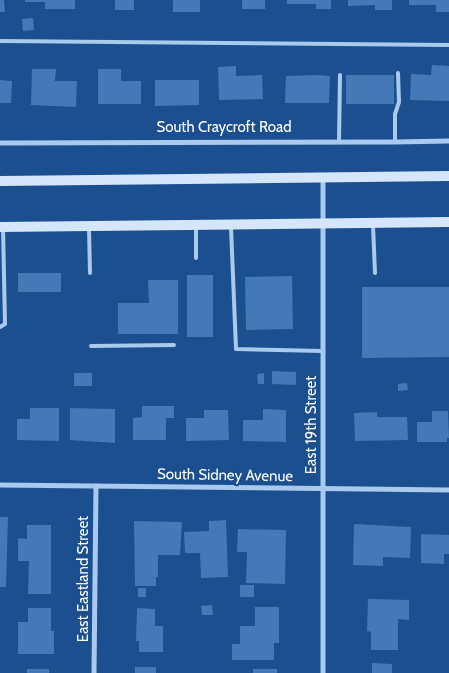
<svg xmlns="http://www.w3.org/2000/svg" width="449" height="673" font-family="Cabin,sans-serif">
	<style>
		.building { fill: #4478b7 }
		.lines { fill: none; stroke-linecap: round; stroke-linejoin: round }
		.lane { stroke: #a9c9ee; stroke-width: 4 }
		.street { stroke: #a9c9ee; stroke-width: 5 }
		.secondary { stroke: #d6e6fa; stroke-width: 10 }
		.labels { text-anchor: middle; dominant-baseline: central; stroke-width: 4.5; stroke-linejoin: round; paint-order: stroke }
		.street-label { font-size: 15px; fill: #fff; stroke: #1b4f8f }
	</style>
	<rect width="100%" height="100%" fill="#1b4f8f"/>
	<!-- building -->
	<g class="building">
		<polygon points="0,0 4,0 5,12 0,12"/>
		<polygon points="25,0 75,0 75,9 45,9 45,2 25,2"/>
		<rect x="115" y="0" width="19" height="10"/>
		<rect x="173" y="0" width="27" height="12"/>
		<rect x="242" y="0" width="23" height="9"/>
		<polygon points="287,0 331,0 331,9 316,9 316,4 287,4"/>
		<polygon points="348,0 392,0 392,10 375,10 375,5 348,6"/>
		<polygon points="409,0 449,0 449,12 436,12 436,5 409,5"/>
		<polygon points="33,18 34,30 23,31 22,19"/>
		<polygon points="432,65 449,66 449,101 410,100 411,74 431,75"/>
		<polygon points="236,66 236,76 262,75 263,99 219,100 218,67"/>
		<polygon points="32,69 56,69 55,81 77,81 76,107 31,105"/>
		<polygon points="98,69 121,69 121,81 141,81 141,104 98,104"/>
		<polygon points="318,75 330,76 329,103 285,103 286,76"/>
		<rect x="346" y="75" width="48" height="29"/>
		<polygon points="0,80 12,81 11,103 0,103"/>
		<polygon points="155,80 199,80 199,105 155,106"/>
		<rect x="18" y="273" width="43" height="19"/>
		<rect x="187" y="275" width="26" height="62"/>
		<polygon points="292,276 293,329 246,330 245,277"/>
		<polygon points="148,280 178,280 178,334 118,334 118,303 149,303"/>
		<polygon points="362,287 449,287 449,357 362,358"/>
		<polygon points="272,371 296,372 296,385 272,384"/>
		<rect x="74" y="373" width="18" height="13"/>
		<polygon points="264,373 264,384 258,384 257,374"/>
		<polygon points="407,383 408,390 398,391 398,384"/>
		<polygon points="142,406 174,406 174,418 166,418 166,440 133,440 133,418 142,417"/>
		<polygon points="30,408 59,408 59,441 17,440 17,419 30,419"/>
		<polygon points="70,408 115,409 115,443 70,440"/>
		<polygon points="263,409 286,410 286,442 243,441 243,420 263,420"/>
		<polygon points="204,410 228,410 229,440 186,441 186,418 204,418"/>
		<polygon points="432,411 448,411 449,438 447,438 447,442 417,442 417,422 432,422"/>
		<polygon points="377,412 377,417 407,417 408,440 355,441 354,413"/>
		<polygon points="0,517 8,517 6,587 0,587"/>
		<polygon points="226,520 228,577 201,578 200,553 185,553 184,532 209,531 209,521"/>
		<polygon points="134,521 182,522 180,555 158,555 158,577 156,577 156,586 135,586"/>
		<polygon points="354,524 411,527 410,558 383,557 383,566 353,565"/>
		<polygon points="27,525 51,525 51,594 28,594 29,561 18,561 18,538 27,539"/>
		<polygon points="238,529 286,530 285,584 246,583 247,552 237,552"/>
		<polygon points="421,534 449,535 449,554 444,554 444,564 421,563"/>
		<rect x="240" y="585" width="14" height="12"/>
		<rect x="138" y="588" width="8" height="9"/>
		<polygon points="368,599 409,600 409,620 398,619 398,650 371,650 371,632 367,631"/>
		<polygon points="212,605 213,615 202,615 201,606"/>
		<polygon points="255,607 279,607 279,643 274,643 274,660 232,660 232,644 240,644 240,626 255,626"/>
		<polygon points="28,608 51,608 51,631 54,631 54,654 18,654 18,622 28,622"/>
		<polygon points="137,608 155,609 155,626 163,626 163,652 139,652 139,641 136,641"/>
		<polygon points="372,663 392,664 392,673 372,673"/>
		<rect x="135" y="667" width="21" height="6"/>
		<rect x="27" y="669" width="22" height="4"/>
		<rect x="253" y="669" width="24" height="4"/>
	</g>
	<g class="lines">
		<!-- lane -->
		<g class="lane">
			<polyline points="0,41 449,45"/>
			<polyline points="339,141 340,75"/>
			<polyline points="395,142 395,114 399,102 398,73"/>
			<polyline points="373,225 375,273"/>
			<polyline points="196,227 196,258"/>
			<polyline points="231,227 236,349 323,351"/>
			<polyline points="89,228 90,273"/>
			<polyline points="0,327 5,324 3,227"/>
			<polyline points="91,346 174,345"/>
		</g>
		<!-- street -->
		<g class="street">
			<polyline points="0,143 395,142 449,141"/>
			<polyline points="0,485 449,490"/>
			<polyline points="94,673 96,486"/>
			<polyline points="323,673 323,177"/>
		</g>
		<!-- secondary -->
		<g class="secondary">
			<polyline points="0,181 449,176"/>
			<polyline points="0,227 449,222"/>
		</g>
	</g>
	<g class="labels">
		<!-- street labels -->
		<g class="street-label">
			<text x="224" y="127">South Craycroft Road</text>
			<text transform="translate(311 425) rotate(-90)">East 19th Street</text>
			<text transform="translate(225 475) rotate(1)">South Sidney Avenue</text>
			<text transform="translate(83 579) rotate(-90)">East Eastland Street</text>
		</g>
	</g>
</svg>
